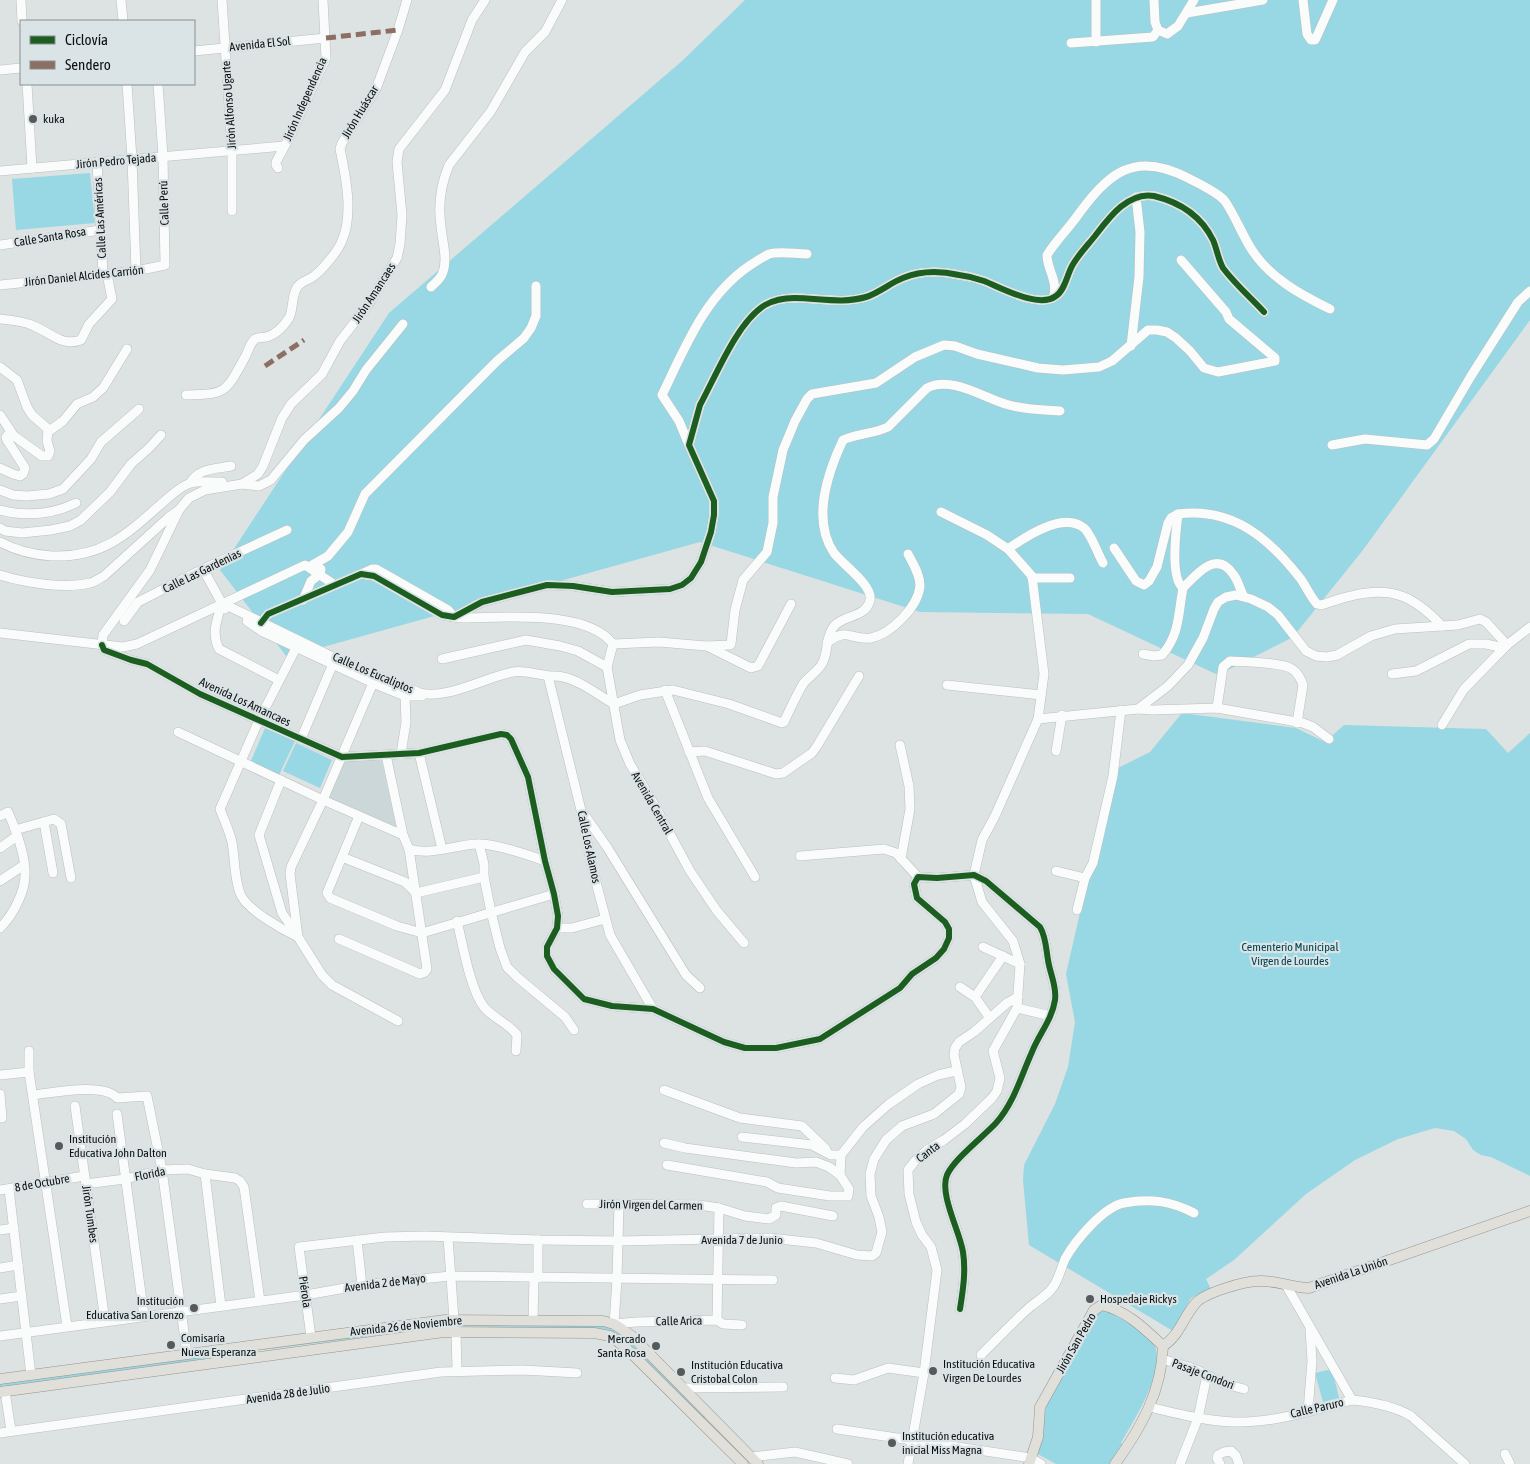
<svg xmlns="http://www.w3.org/2000/svg" width="1530" height="1464" font-family="'Asap Condensed',sans-serif">
	<style>
		.built { fill: #cbd7d8 }
		.green { fill: #97d8e4 }
		.lines { fill: none; stroke-linecap: round; stroke-linejoin: round }
		.minor-casing { stroke: #bbbfc0; stroke-width: 10 }
		.major-casing { stroke: #96938b; stroke-width: 11 }
		.minor { stroke: #fafbfb; stroke-width: 9 }
		.major { stroke: #e1dfda; stroke-width: 10 }
		.quiet { stroke: #8d6e63; stroke-width: 5; stroke-dasharray: 10 5; stroke-linecap: butt }
		.cycleway-casing { stroke: #dae3e5; stroke-width: 9 }
		.cycleway { stroke: #1b5e20; stroke-width: 6 }
		.poi-dot { fill: #565a5a; stroke: #dae3e5; stroke-width: 2 }
		.labels { text-anchor: middle; dominant-baseline: central; stroke-width: 4.5; stroke-linejoin: round; paint-order: stroke }
		.street-label { font-size: 12px; fill: #0d1010; stroke: #dae3e5 }
		.poi-label { font-size: 12px; fill: #0d1010; stroke: #dae3e5; text-anchor: start }
		.park-label { font-size: 12px; fill: #00424c; stroke: #dae3e5 }
	</style>
	<rect width="100%" height="100%" fill="#dde2e2"/>
	<!-- built -->
	<polygon class="built" points="344,758 381,758 397,829 329,799 328,795"/>
	<!-- green -->
	<g class="green">
		<polygon points="745,0 1530,0 1530,320 1363,550 1293,637 1218,675 1088,614 920,612 700,542 287,657 220,570 389,313 682,61"/>
		<polygon points="90,173 95,223 16,230 12,179"/>
		<polygon points="1182,713 1296,728 1325,742 1344,725 1486,729 1508,753 1530,733 1530,1176 1491,1157 1481,1155 1473,1150 1466,1139 1454,1131 1435,1128 1398,1139 1355,1160 1306,1194 1234,1260 1206,1279 1211,1289 1191,1298 1173,1331 1029,1245 1023,1180 1024,1165 1055,1104 1068,1067 1075,1022 1066,974 1106,799 1110,772 1150,752"/>
		<polygon points="265,728 296,739 279,775 250,763"/>
		<polygon points="296,743 332,760 320,788 283,771"/>
		<path d="M 1105,1310 C 1118,1317 1144,1330 1153,1343 C 1169,1366 1133,1422 1121,1443 L 1124,1445 L 1110,1464 L 1056,1464 L 1036,1453 L 1042,1437 L 1046,1406 L 1090,1324 L 1100,1312 Z"/>
		<polygon points="440,1324 605,1326 618,1332 627,1339 707,1418 705,1420 625,1341 616,1334 604,1329 453,1326 263,1350 262,1348"/>
		<polygon points="241,1351 242,1354 0,1387 0,1383"/>
		<polygon points="1332,1369 1339,1398 1323,1402 1315,1373"/>
	</g>
	<g class="lines">
		<defs>
			<g id="minor">
				<polyline points="21,0 22,21"/>
				<polyline points="121,0 123,21"/>
				<polyline points="222,0 232,150 232,211"/>
				<polyline points="1096,0 1096,42"/>
				<polyline points="1154,0 1155,22 1158,30 1167,34 1178,26 1194,0"/>
				<polyline points="1303,0 1307,34 1311,40 1315,40 1317,36 1333,0"/>
				<polyline points="1187,13 1263,0"/>
				<polyline points="1071,43 1153,37 1158,30"/>
				<polyline points="194,51 326,38"/>
				<polyline points="0,70 21,68"/>
				<polyline points="27,84 32,168"/>
				<polyline points="127,84 132,159 136,271"/>
				<polyline points="97,162 103,274"/>
				<polyline points="278,168 276,165 276,162 291,134 326,58 323,0"/>
				<polyline points="0,171 284,146"/>
				<polyline points="0,245 100,230"/>
				<polyline points="0,285 136,271 165,265 163,156 158,84"/>
				<path d="M 431,287 C 435,283 441,279 443,272 C 448,259 442,240 441,226 C 438,206 441,184 449,165 L 491,111 L 525,52 L 545,32 L 562,0"/>
				<path d="M 1053,298 C 1059,282 1047,270 1047,255 C 1055,242 1066,231 1075,219 C 1107,175 1132,149 1188,178 C 1199,184 1215,191 1224,200 C 1233,211 1243,237 1252,250 C 1270,278 1301,295 1330,309"/>
				<path d="M 0,319 C 11,320 24,321 34,326 C 51,333 62,347 81,340 L 89,324 L 112,299 L 107,274"/>
				<polyline points="1131,346 1139,277 1140,232 1136,197"/>
				<polyline points="0,367 17,380 27,407 32,415 48,429 47,441 50,451 48,456 42,456 10,433 6,437 7,440 25,468 23,474 20,476 13,474 0,468"/>
				<path d="M 186,395 C 225,394 225,394 244,359 C 248,353 249,344 255,339 C 258,337 262,338 266,337 C 276,335 283,327 289,318 C 294,309 291,294 298,286 C 302,281 309,280 314,276 C 322,270 337,252 341,243 C 354,217 346,177 340,149 L 342,143 L 376,89 L 398,30 L 407,0"/>
				<polyline points="0,415 12,433"/>
				<polyline points="49,431 63,421 77,404 93,397 103,388 127,349"/>
				<path d="M 689,445 L 679,421 L 662,395 C 685,348 704,297 749,266 C 756,262 762,257 769,254 C 781,251 795,254 807,254"/>
				<polyline points="1332,445 1365,439 1427,445 1434,439 1471,376 1518,302 1530,291"/>
				<path d="M 190,483 C 199,468 215,469 231,466"/>
				<polyline points="242,484 258,474 263,466 282,418 291,404 322,374 340,341 368,305 397,258 400,244 402,215 397,162 399,149 445,90 472,20 485,0"/>
				<polyline points="0,490 13,495 27,496 49,494 63,489 91,459 101,442 139,409"/>
				<path d="M 0,510 C 27,517 51,515 76,503"/>
				<polyline points="0,528 5,531 22,533 51,530 70,526 81,520 110,492 131,464 149,448 161,435"/>
				<path d="M 0,542 C 15,550 35,555 52,556 C 101,558 125,536 160,505 C 168,498 180,486 191,483 C 200,481 213,482 222,482"/>
				<polyline points="1114,548 1136,581 1144,585 1149,581 1157,567 1168,523 1171,518 1178,514"/>
				<path d="M 1008,549 C 1025,537 1063,511 1084,528 C 1091,534 1098,554 1103,563"/>
				<polyline points="309,567 328,556 348,532 365,494 497,361 524,338 531,328 536,316 536,286"/>
				<polyline points="203,569 225,609"/>
				<path d="M 361,574 L 372,569 L 376,569 L 448,610 L 454,617 L 462,618 C 504,618 586,609 613,644"/>
				<path d="M 0,575 C 26,583 64,589 90,583 C 95,582 100,578 104,576 L 169,517 L 179,510"/>
				<polyline points="1032,578 1070,578"/>
				<path d="M 1243,595 C 1240,589 1238,580 1233,574 C 1216,549 1196,575 1183,588 C 1170,578 1176,530 1178,514 C 1232,507 1269,538 1300,578 C 1306,586 1310,596 1317,604 L 1321,605 C 1331,602 1341,598 1351,596 C 1392,586 1414,596 1442,626"/>
				<polyline points="303,600 311,581 320,574 321,569"/>
				<path d="M 222,603 L 335,658 L 420,693 C 447,700 486,677 513,672 C 523,670 534,674 544,675 C 550,677 557,675 563,677 C 581,681 598,695 614,704 L 640,695 L 673,690 L 729,704 L 782,723 L 784,722 C 790,709 796,696 803,684 C 809,676 819,671 823,662 C 828,651 826,639 832,629 C 841,614 866,619 870,600 C 873,585 843,565 834,553 C 811,519 828,472 843,440 C 858,433 874,434 888,427 L 927,388 C 952,375 985,399 1009,405 C 1026,410 1043,410 1060,411"/>
				<path d="M 222,603 C 217,620 211,633 219,649 L 279,680"/>
				<polyline points="124,621 138,602 203,569 287,530"/>
				<polyline points="247,621 263,632 373,683 405,696 422,696"/>
				<path d="M 261,623 L 268,614 L 361,574 L 374,576 L 442,615 L 454,617 L 482,602 L 547,585 L 573,586 L 612,592 L 670,589 L 682,585 L 691,578 L 701,562 L 711,532 L 714,515 L 714,501 L 689,445 L 700,405 C 716,376 737,322 765,305 C 774,300 784,298 794,298 C 819,298 842,304 866,297 C 879,293 890,283 903,278 C 920,271 941,271 959,275 C 967,276 976,278 984,281 C 1002,288 1039,309 1056,296 C 1065,290 1067,275 1072,266 C 1078,255 1087,246 1095,236 C 1108,219 1128,191 1154,196 C 1179,202 1201,216 1213,240 C 1217,249 1218,259 1223,268 C 1235,284 1251,298 1264,312"/>
				<polyline points="0,633 123,647 137,644 305,565 335,585"/>
				<path d="M 827,643 C 847,626 851,641 871,638 C 891,634 918,607 920,586 C 920,574 913,564 908,554"/>
				<polyline points="613,644 659,642 706,646 730,645 731,644 735,610 743,580 767,552 773,523 773,497 783,450 795,421 807,399 812,394 876,383 915,357 944,345 955,346 977,354 1038,368 1063,370 1099,367 1112,361 1148,330 1157,330 1167,332 1176,338 1190,351 1204,368 1218,372 1275,361 1275,358 1229,319 1226,312 1181,260"/>
				<polyline points="613,644 607,667 620,740 630,764 651,799 690,871 717,911 744,943"/>
				<path d="M 102,645 L 104,650 L 131,660 L 147,664 L 200,694 L 342,757 L 419,753 L 501,734 L 507,735 L 511,739 L 528,777 L 545,861 L 554,894 L 558,916 L 557,928 L 547,947 L 547,956 L 554,969 L 584,999 L 612,1006 L 653,1009 L 724,1042 L 745,1048 L 776,1048 L 820,1039 L 900,988 L 912,974 L 936,958 L 944,949 L 949,938 L 949,929 L 945,922 L 917,898 L 914,884 L 918,877 L 937,878 L 974,875 L 986,881 L 1040,927 C 1046,937 1046,949 1048,960 C 1050,974 1057,986 1055,1000 C 1052,1020 1039,1034 1032,1052 C 1021,1076 1014,1103 996,1123 C 983,1137 954,1159 947,1175 C 939,1194 960,1232 963,1252 C 966,1271 963,1290 960,1309"/>
				<polyline points="102,645 103,635 150,570 179,510 189,498 205,490 242,484 259,486 271,480 304,440 339,408 353,391 366,370 403,324"/>
				<polyline points="707,646 751,668 758,666 791,604"/>
				<path d="M 296,648 L 259,720 L 220,809 C 224,820 229,830 232,842 C 235,859 234,877 240,893 C 245,909 283,930 298,937"/>
				<path d="M 1143,654 L 1154,656 L 1162,655 C 1180,634 1178,614 1183,588"/>
				<polyline points="442,659 526,640 560,646 578,651 607,667"/>
				<polyline points="1392,674 1416,671 1469,644 1486,644 1504,648"/>
				<polyline points="548,676 581,810 592,867 610,935 653,1009"/>
				<polyline points="373,683 323,800 291,867 290,874 298,937 322,975 332,985 398,1021"/>
				<polyline points="947,685 1041,695"/>
				<polyline points="665,690 708,798 755,877"/>
				<path d="M 1217,708 L 1223,667 L 1230,661 C 1244,662 1282,662 1292,669 C 1298,673 1301,679 1303,685 L 1297,723"/>
				<polyline points="1138,709 1152,710 1217,708 1303,723 1313,727 1329,739"/>
				<polyline points="1038,719 1138,709 1168,686 1188,665 1203,638 1214,609 1218,602 1226,597 1236,595 1251,599 1268,607 1278,615 1306,651 1316,656 1327,657 1337,655 1371,636 1395,629 1458,625 1480,619 1486,622 1507,645"/>
				<polyline points="1442,725 1464,689 1507,645 1530,627"/>
				<path d="M 178,732 L 323,800 L 403,835 L 409,849 C 431,856 454,845 477,844 C 493,843 529,855 545,861"/>
				<polyline points="301,739 335,659"/>
				<polyline points="900,745 909,786 910,809 901,859"/>
				<polyline points="1056,751 1062,715"/>
				<polyline points="689,752 705,751 776,774 783,773 812,753 817,746 859,676"/>
				<polyline points="419,753 442,849"/>
				<polyline points="401,754 406,722 405,696"/>
				<polyline points="386,755 403,835"/>
				<polyline points="281,780 259,835 282,913 297,935"/>
				<polyline points="584,814 607,847 686,975 700,988"/>
				<path d="M 0,816 L 8,812 C 15,828 25,854 25,872 C 26,891 13,915 0,928"/>
				<polyline points="359,816 327,893 330,898 397,926 422,933 554,894"/>
				<polyline points="44,822 53,873"/>
				<polyline points="15,830 54,819 61,824 71,878"/>
				<polyline points="479,844 484,864 484,877 491,912 500,948 507,967 517,977 565,1017 574,1030"/>
				<polyline points="0,848 17,836"/>
				<polyline points="800,856 884,849 896,853 918,877"/>
				<polyline points="342,857 405,882 416,893 484,877"/>
				<polyline points="1056,871 1085,878"/>
				<polyline points="0,881 24,865"/>
				<polyline points="1077,910 1085,878 1093,863 1113,776 1121,710"/>
				<path d="M 457,921 C 463,945 470,989 484,1007 C 494,1019 508,1023 517,1035 L 516,1051"/>
				<polyline points="557,928 572,928 605,919"/>
				<polyline points="339,939 420,974 425,972 427,969 409,849"/>
				<polyline points="983,947 1020,964"/>
				<polyline points="960,987 975,997 989,1017"/>
				<polyline points="975,997 1003,956"/>
				<polyline points="1017,1008 1051,1016"/>
				<polyline points="29,1051 29,1072 67,1326"/>
				<polyline points="0,1075 29,1072"/>
				<polyline points="664,1090 740,1118 802,1126 826,1149"/>
				<polyline points="0,1094 2,1118 0,1118"/>
				<path d="M 33,1095 C 52,1093 104,1082 117,1098 L 147,1096 L 162,1170 L 187,1354"/>
				<polyline points="75,1106 105,1321"/>
				<polyline points="117,1114 144,1316"/>
				<polyline points="742,1137 812,1145 831,1155 841,1155 863,1127 889,1104 918,1084 938,1075 956,1071"/>
				<polyline points="664,1143 685,1148 796,1163 816,1162 829,1167 840,1175 841,1155"/>
				<polyline points="667,1165 767,1182 778,1188 830,1196 848,1196 849,1189 840,1175"/>
				<polyline points="205,1174 221,1306"/>
				<polyline points="85,1184 125,1179 162,1170 188,1169 205,1174 235,1178 240,1181 244,1187 260,1301"/>
				<polyline points="9,1189 31,1375"/>
				<polyline points="0,1190 84,1176"/>
				<polyline points="587,1204 699,1205 719,1208 745,1216 769,1219 776,1215 776,1208 781,1206 833,1216"/>
				<polyline points="619,1204 617,1279 614,1324 636,1322 717,1320 723,1324 742,1325"/>
				<polyline points="0,1230 14,1228"/>
				<polyline points="448,1238 454,1319"/>
				<polyline points="357,1240 362,1285"/>
				<polyline points="538,1240 538,1278"/>
				<polyline points="0,1268 18,1265"/>
				<polyline points="1286,1285 1352,1400"/>
				<polyline points="0,1299 22,1296"/>
				<polyline points="533,1320 534,1277"/>
				<polyline points="717,1320 719,1208"/>
				<polyline points="456,1331 457,1371"/>
				<polyline points="0,1336 306,1295 362,1285 450,1276 773,1280"/>
				<polyline points="311,1337 299,1247 385,1237 425,1236 540,1240 619,1241 770,1238 816,1243 857,1255 872,1256 876,1253 882,1232 879,1217 871,1196 870,1174 874,1159 886,1140 902,1126 934,1114 959,1094 961,1087 954,1055 955,1048 959,1042 974,1032 1007,1003 1018,997"/>
				<path d="M 981,1355 C 997,1339 1013,1322 1030,1307 C 1037,1301 1048,1295 1053,1287 C 1059,1279 1061,1268 1065,1259 C 1075,1241 1103,1207 1124,1203 C 1150,1198 1171,1201 1194,1213"/>
				<polyline points="1162,1359 1195,1369 1225,1384 1244,1389"/>
				<polyline points="835,1378 854,1380 888,1368 924,1373"/>
				<polyline points="683,1388 783,1387"/>
				<polyline points="5,1391 11,1431"/>
				<path d="M 1150,1407 C 1178,1414 1206,1421 1234,1422 C 1274,1423 1315,1410 1352,1400 C 1372,1402 1394,1406 1411,1416 L 1465,1464"/>
				<polyline points="1308,1411 1312,1361 1310,1329"/>
				<polyline points="837,1429 1031,1458 1041,1464"/>
				<polyline points="0,1433 441,1372 523,1370 577,1373"/>
				<polyline points="1505,1454 1510,1464"/>
				<polyline points="751,1457 795,1452 848,1464"/>
				<polyline points="908,1464 924,1373 937,1270 931,1247 922,1235 916,1222 909,1194 908,1170 915,1161 927,1150 944,1140 965,1124 992,1098 997,1091 1000,1078 993,1051 1017,1008 1020,964 1013,941 982,902 974,875 982,840 995,816 1038,719 1044,674 1032,576 1008,549 987,535 941,512"/>
				<polyline points="1180,1464 1198,1418 1207,1375"/>
				<polyline points="1220,1464 1217,1458 1218,1455 1224,1452 1231,1451 1236,1456 1239,1464"/>
			</g>
			<g id="major">
				<path d="M 1163,1346 C 1179,1336 1183,1318 1195,1304 C 1203,1293 1245,1281 1259,1281 C 1276,1280 1292,1288 1309,1288 L 1530,1211"/>
				<polyline points="0,1379 445,1320 603,1321 614,1324 632,1336 758,1464"/>
				<polyline points="0,1392 444,1332 594,1333 610,1336 625,1347 743,1464"/>
				<path d="M 1029,1464 L 1038,1437 L 1040,1407 L 1094,1310 L 1102,1305 C 1127,1311 1145,1329 1163,1346 C 1162,1391 1141,1428 1115,1464"/>
			</g>
		</defs>
		<!-- minor casing -->
		<use href="#minor" class="minor-casing"/>
		<!-- major casing -->
		<use href="#major" class="major-casing"/>
		<!-- minor -->
		<use href="#minor" class="minor"/>
		<!-- major -->
		<use href="#major" class="major"/>
		<!-- quiet -->
		<g class="quiet">
			<polyline points="326,38 398,30"/>
			<polyline points="265,366 304,340"/>
		</g>
		<defs>
			<g id="cycleway">
				<path d="M 261,623 L 268,614 L 361,574 L 374,576 L 442,615 L 454,617 L 482,602 L 547,585 L 573,586 L 612,592 L 670,589 L 682,585 L 691,578 L 701,562 L 711,532 L 714,515 L 714,501 L 689,445 L 700,405 C 716,376 737,322 765,305 C 774,300 784,298 794,298 C 819,298 842,304 866,297 C 879,293 890,283 903,278 C 920,271 941,271 959,275 C 967,276 976,278 984,281 C 1002,288 1039,309 1056,296 C 1065,290 1067,275 1072,266 C 1078,255 1087,246 1095,236 C 1108,219 1128,191 1154,196 C 1179,202 1201,216 1213,240 C 1217,249 1218,259 1223,268 C 1235,284 1251,298 1264,312"/>
				<path d="M 102,645 L 104,650 L 131,660 L 147,664 L 200,694 L 342,757 L 419,753 L 501,734 L 507,735 L 511,739 L 528,777 L 545,861 L 554,894 L 558,916 L 557,928 L 547,947 L 547,956 L 554,969 L 584,999 L 612,1006 L 653,1009 L 724,1042 L 745,1048 L 776,1048 L 820,1039 L 900,988 L 912,974 L 936,958 L 944,949 L 949,938 L 949,929 L 945,922 L 917,898 L 914,884 L 918,877 L 937,878 L 974,875 L 986,881 L 1040,927 C 1046,937 1046,949 1048,960 C 1050,974 1057,986 1055,1000 C 1052,1020 1039,1034 1032,1052 C 1021,1076 1014,1103 996,1123 C 983,1137 954,1159 947,1175 C 939,1194 960,1232 963,1252 C 966,1271 963,1290 960,1309"/>
			</g>
		</defs>
		<!-- cycleway casing -->
		<use href="#cycleway" class="cycleway-casing"/>
		<!-- cycleway -->
		<use href="#cycleway" class="cycleway"/>
	</g>
	<!-- markers -->
	<g class="poi-dot">
		<circle cx="33" cy="119" r="5"/>
		<circle cx="59" cy="1146" r="5"/>
		<circle cx="1090" cy="1299" r="5"/>
		<circle cx="194" cy="1308" r="5"/>
		<circle cx="171" cy="1345" r="5"/>
		<circle cx="656" cy="1346" r="5"/>
		<circle cx="933" cy="1371" r="5"/>
		<circle cx="681" cy="1372" r="5"/>
		<circle cx="892" cy="1443" r="5"/>
	</g>
	<g class="labels">
		<!-- street labels -->
		<g class="street-label">
			<text transform="translate(260 44) rotate(-6)">Avenida El Sol</text>
			<text transform="translate(305 99) rotate(-66)">Jirón Independencia</text>
			<text transform="translate(229 105) rotate(-94)">Jirón Alfonso Ugarte</text>
			<text transform="translate(360 112) rotate(-59)">Jirón Huáscar</text>
			<text transform="translate(116 161) rotate(-5)">Jirón Pedro Tejada</text>
			<text transform="translate(164 203) rotate(-92)">Calle Perú</text>
			<text transform="translate(100 218) rotate(-93)">Calle Las Américas</text>
			<text transform="translate(50 237) rotate(-9)">Calle Santa Rosa</text>
			<text transform="translate(84 276) rotate(-6)">Jirón Daniel Alcides Carrión</text>
			<text transform="translate(374 293) rotate(-57)">Jirón Amancaes</text>
			<text transform="translate(202 571) rotate(-26)">Calle Las Gardenias</text>
			<text transform="translate(373 673) rotate(23)">Calle Los Eucaliptos</text>
			<text transform="translate(245 702) rotate(25)">Avenida Los Amancaes</text>
			<text transform="translate(652 803) rotate(60)">Avenida Central</text>
			<text transform="translate(589 847) rotate(78)">Calle Los Alamos</text>
			<text transform="translate(928 1152) rotate(-37)">Canta</text>
			<text transform="translate(150 1174) rotate(-11)">Florida</text>
			<text transform="translate(42 1183) rotate(-10)">8 de Octubre</text>
			<text transform="translate(651 1205) rotate(1)">Jirón Virgen del Carmen</text>
			<text transform="translate(90 1214) rotate(82)">Jirón Tumbes</text>
			<text x="742" y="1240">Avenida 7 de Junio</text>
			<text transform="translate(1351 1273) rotate(-19)">Avenida La Unión</text>
			<text transform="translate(385 1283) rotate(-7)">Avenida 2 de Mayo</text>
			<text transform="translate(305 1292) rotate(82)">Piérola</text>
			<text transform="translate(679 1321) rotate(-1)">Calle Arica</text>
			<text transform="translate(406 1326) rotate(-6)">Avenida 26 de Noviembre</text>
			<text transform="translate(1076 1343) rotate(-60)">Jirón San Pedro</text>
			<text transform="translate(1203 1374) rotate(21)">Pasaje Condori</text>
			<text transform="translate(288 1394) rotate(-8)">Avenida 28 de Julio</text>
			<text transform="translate(1317 1408) rotate(-13)">Calle Paruro</text>
		</g>
		<!-- poi labels -->
		<g class="poi-label">
			<text x="43" y="119">kuka</text>
			<text x="69" y="1139">Institución<tspan x="69" dy="14">Educativa John Dalton</tspan></text>
			<text x="1100" y="1299">Hospedaje Rickys</text>
			<text x="184" y="1301" text-anchor="end">Institución<tspan x="184" dy="14">Educativa San Lorenzo</tspan></text>
			<text x="181" y="1338">Comisaría<tspan x="181" dy="14">Nueva Esperanza</tspan></text>
			<text x="646" y="1339" text-anchor="end">Mercado<tspan x="646" dy="14">Santa Rosa</tspan></text>
			<text x="943" y="1364">Institución Educativa<tspan x="943" dy="14">Virgen De Lourdes</tspan></text>
			<text x="691" y="1365">Institución Educativa<tspan x="691" dy="14">Cristobal Colon</tspan></text>
			<text x="902" y="1436">Institución educativa<tspan x="902" dy="14">inicial Miss Magna</tspan></text>
		</g>
		<!-- park labels -->
		<g class="park-label">
			<text x="1290" y="947">Cementerio Municipal<tspan x="1290" dy="14">Virgen de Lourdes</tspan></text>
		</g>
	</g>
	<!-- legend -->
	<rect x="20" y="20" width="175" height="65" fill="#dae3e5" stroke="#888f90"/>
	<rect x="30" y="36" width="25" height="8" fill="#1b5e20" stroke="#888f90"/>
	<text x="65" y="45" font-size="15" fill="#0d1010">Ciclovía</text>
	<rect x="30" y="61" width="25" height="8" fill="#8d6e63" stroke="#888f90"/>
	<text x="65" y="70" font-size="15" fill="#0d1010">Sendero</text>
</svg>
